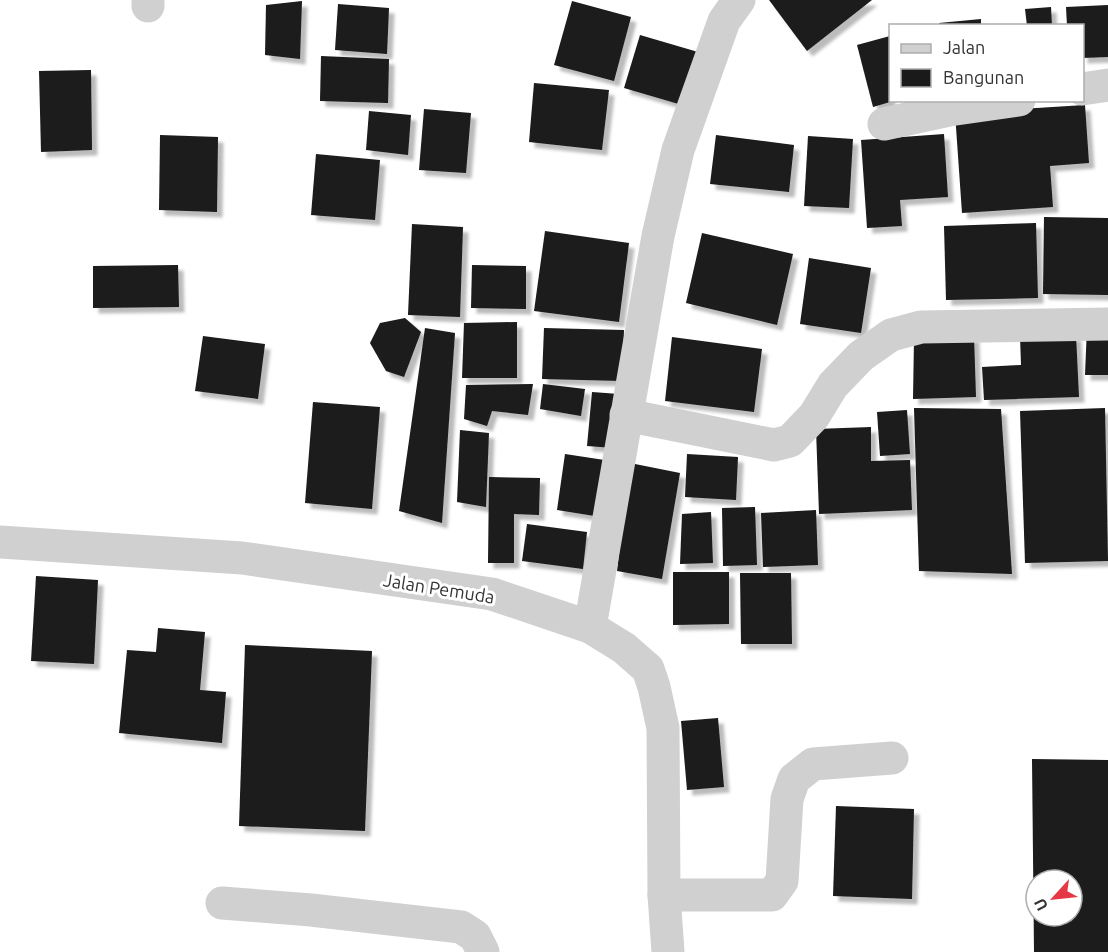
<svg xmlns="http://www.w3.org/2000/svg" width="1108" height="952" font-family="Ubuntu,sans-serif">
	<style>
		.building { fill: #1a1a1a; fill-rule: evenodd; filter: url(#shadow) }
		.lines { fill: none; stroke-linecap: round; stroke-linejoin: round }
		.minor { stroke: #d0d0d0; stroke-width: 33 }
		.labels { text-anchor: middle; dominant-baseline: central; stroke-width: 6; stroke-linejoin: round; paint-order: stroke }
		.street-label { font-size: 18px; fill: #333; stroke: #fff }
	</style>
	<defs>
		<filter id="shadow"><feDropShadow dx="5.5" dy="5.5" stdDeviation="1.5" flood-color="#0004"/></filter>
	</defs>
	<rect width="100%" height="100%" fill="#fff"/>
	<!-- building -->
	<g class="building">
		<polygon points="769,0 872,0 807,51"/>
		<polygon points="302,1 300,59 265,55 266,5"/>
		<polygon points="572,1 631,17 614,81 554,65"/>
		<polygon points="338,4 389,8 387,54 335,50"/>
		<polygon points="1108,5 1108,57 1082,58 1082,26 1067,26 1066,7"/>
		<polygon points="1051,7 1052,26 1027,26 1025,9"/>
		<polygon points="981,19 981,26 940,26 939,23"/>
		<polygon points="640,35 698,52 682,105 624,88"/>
		<polygon points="890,36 890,102 873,107 857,45"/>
		<polygon points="321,56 389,59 388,103 320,101"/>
		<polygon points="91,70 92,150 41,152 39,71"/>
		<polygon points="534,83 609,90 602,150 529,142"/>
		<polygon points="1085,105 1089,163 1050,166 1053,207 962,213 955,113"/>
		<polygon points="424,109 471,113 466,173 419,170"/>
		<polygon points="369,111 411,115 408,155 366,150"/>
		<polygon points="944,134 948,197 900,200 902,226 867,228 861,140"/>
		<polygon points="160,135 218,137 217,212 159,210"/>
		<polygon points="716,135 794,145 789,192 710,184"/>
		<polygon points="808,136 853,139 849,208 804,206"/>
		<polygon points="316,154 380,160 375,220 311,215"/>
		<polygon points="1044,217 1108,218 1108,295 1043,294"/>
		<polygon points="1036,223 1038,298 946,300 944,226"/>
		<polygon points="412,224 463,227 460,317 408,315"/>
		<polygon points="545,231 629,243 619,322 534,311"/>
		<polygon points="702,233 793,254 777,325 686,303"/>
		<polygon points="809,258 871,268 861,333 800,324"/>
		<polygon points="178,265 179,307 93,308 93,266"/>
		<polygon points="472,265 526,266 526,309 471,308"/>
		<polygon points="405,318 421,332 404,377 386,371 370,343 380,323"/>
		<polygon points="517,322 517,378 462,378 464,323"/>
		<polygon points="1087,327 1108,329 1108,375 1085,375"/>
		<polygon points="425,328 455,333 442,523 399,511"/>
		<polygon points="544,328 624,330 622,381 542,379"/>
		<polygon points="1076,335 1079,397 984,400 982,367 1021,365 1020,336"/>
		<polygon points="203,336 265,344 258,399 195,391"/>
		<polygon points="974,336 976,397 913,399 914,339"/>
		<polygon points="672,337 762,349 754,412 665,401"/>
		<polygon points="533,384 528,415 492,411 487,426 464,419 466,385"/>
		<polygon points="543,384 585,389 581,416 540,409"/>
		<polygon points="592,392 619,394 614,448 587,446"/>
		<polygon points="313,402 380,407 372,509 305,503"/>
		<polygon points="914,408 1001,409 1012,574 919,571"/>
		<polygon points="1105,408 1108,561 1025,563 1020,411"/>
		<polygon points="907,410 910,454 880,456 877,412"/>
		<polygon points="871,427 871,461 910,460 912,510 819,514 816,429"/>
		<polygon points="460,430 489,433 486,507 457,502"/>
		<polygon points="565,454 611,461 601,517 557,510"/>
		<polygon points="687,454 738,457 736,500 685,497"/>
		<polygon points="630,463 680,473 662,579 617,571"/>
		<polygon points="489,477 540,478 539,515 514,514 514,563 488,563"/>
		<polygon points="755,507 757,565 723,566 722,508"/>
		<polygon points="816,510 818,565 763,567 761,513"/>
		<polygon points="711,512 713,563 680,564 682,514"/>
		<polygon points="527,524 587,532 583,569 522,561"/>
		<polygon points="673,572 729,572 729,624 673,625"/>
		<polygon points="740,573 791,573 792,644 741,644"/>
		<polygon points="36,576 98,580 94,664 31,661"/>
		<polygon points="158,628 205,632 200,690 226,692 222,743 119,733 127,650 156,652"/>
		<polygon points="245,645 372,651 365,831 239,826"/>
		<polygon points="718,718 724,787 687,790 681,721"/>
		<path d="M 1032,759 L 1108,760 L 1108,952 L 1034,952 ZM 1036,880 L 1072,880 L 1072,916 L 1036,916 Z"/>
		<polygon points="836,806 914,809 912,899 833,896"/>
	</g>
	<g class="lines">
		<!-- minor -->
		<g class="minor">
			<polyline points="148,6 148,0"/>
			<polyline points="1082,89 1108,85"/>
			<polyline points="884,124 949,110 1019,100"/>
			<polyline points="626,415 774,445 790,441 814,416 833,385 861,356 891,335 921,327 1108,324"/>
			<polyline points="0,542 242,558 492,594 590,627 624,648 648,669 654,687 663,728 664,895 668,952"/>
			<polyline points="590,627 658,236 678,150 724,21 739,0"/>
			<polyline points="664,895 772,895 782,881 787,799 794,779 813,764 892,758"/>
			<polyline points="222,903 311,910 461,927 475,936 483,952"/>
		</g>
	</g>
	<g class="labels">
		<!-- street labels -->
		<g class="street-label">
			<text transform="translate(439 588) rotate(9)">Jalan Pemuda</text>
		</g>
	</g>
	<!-- legend -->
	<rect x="889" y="24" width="195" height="78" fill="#ffffff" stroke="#adadad" stroke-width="1.5"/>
	<rect x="901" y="44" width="30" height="9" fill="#d0d0d0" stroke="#adadad" stroke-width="1.5"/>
	<text x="943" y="54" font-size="18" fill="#333333">Jalan</text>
	<rect x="901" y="69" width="30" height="18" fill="#1a1a1a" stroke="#adadad" stroke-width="1.5"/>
	<text x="943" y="84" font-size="18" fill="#333333">Bangunan</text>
	<!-- north arrow -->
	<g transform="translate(1054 898) rotate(243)"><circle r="28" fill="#ffffff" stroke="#adadad" stroke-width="1.5"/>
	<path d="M0-4.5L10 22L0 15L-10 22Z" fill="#e63946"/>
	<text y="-9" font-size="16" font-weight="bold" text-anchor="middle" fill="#333333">U</text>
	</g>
</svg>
